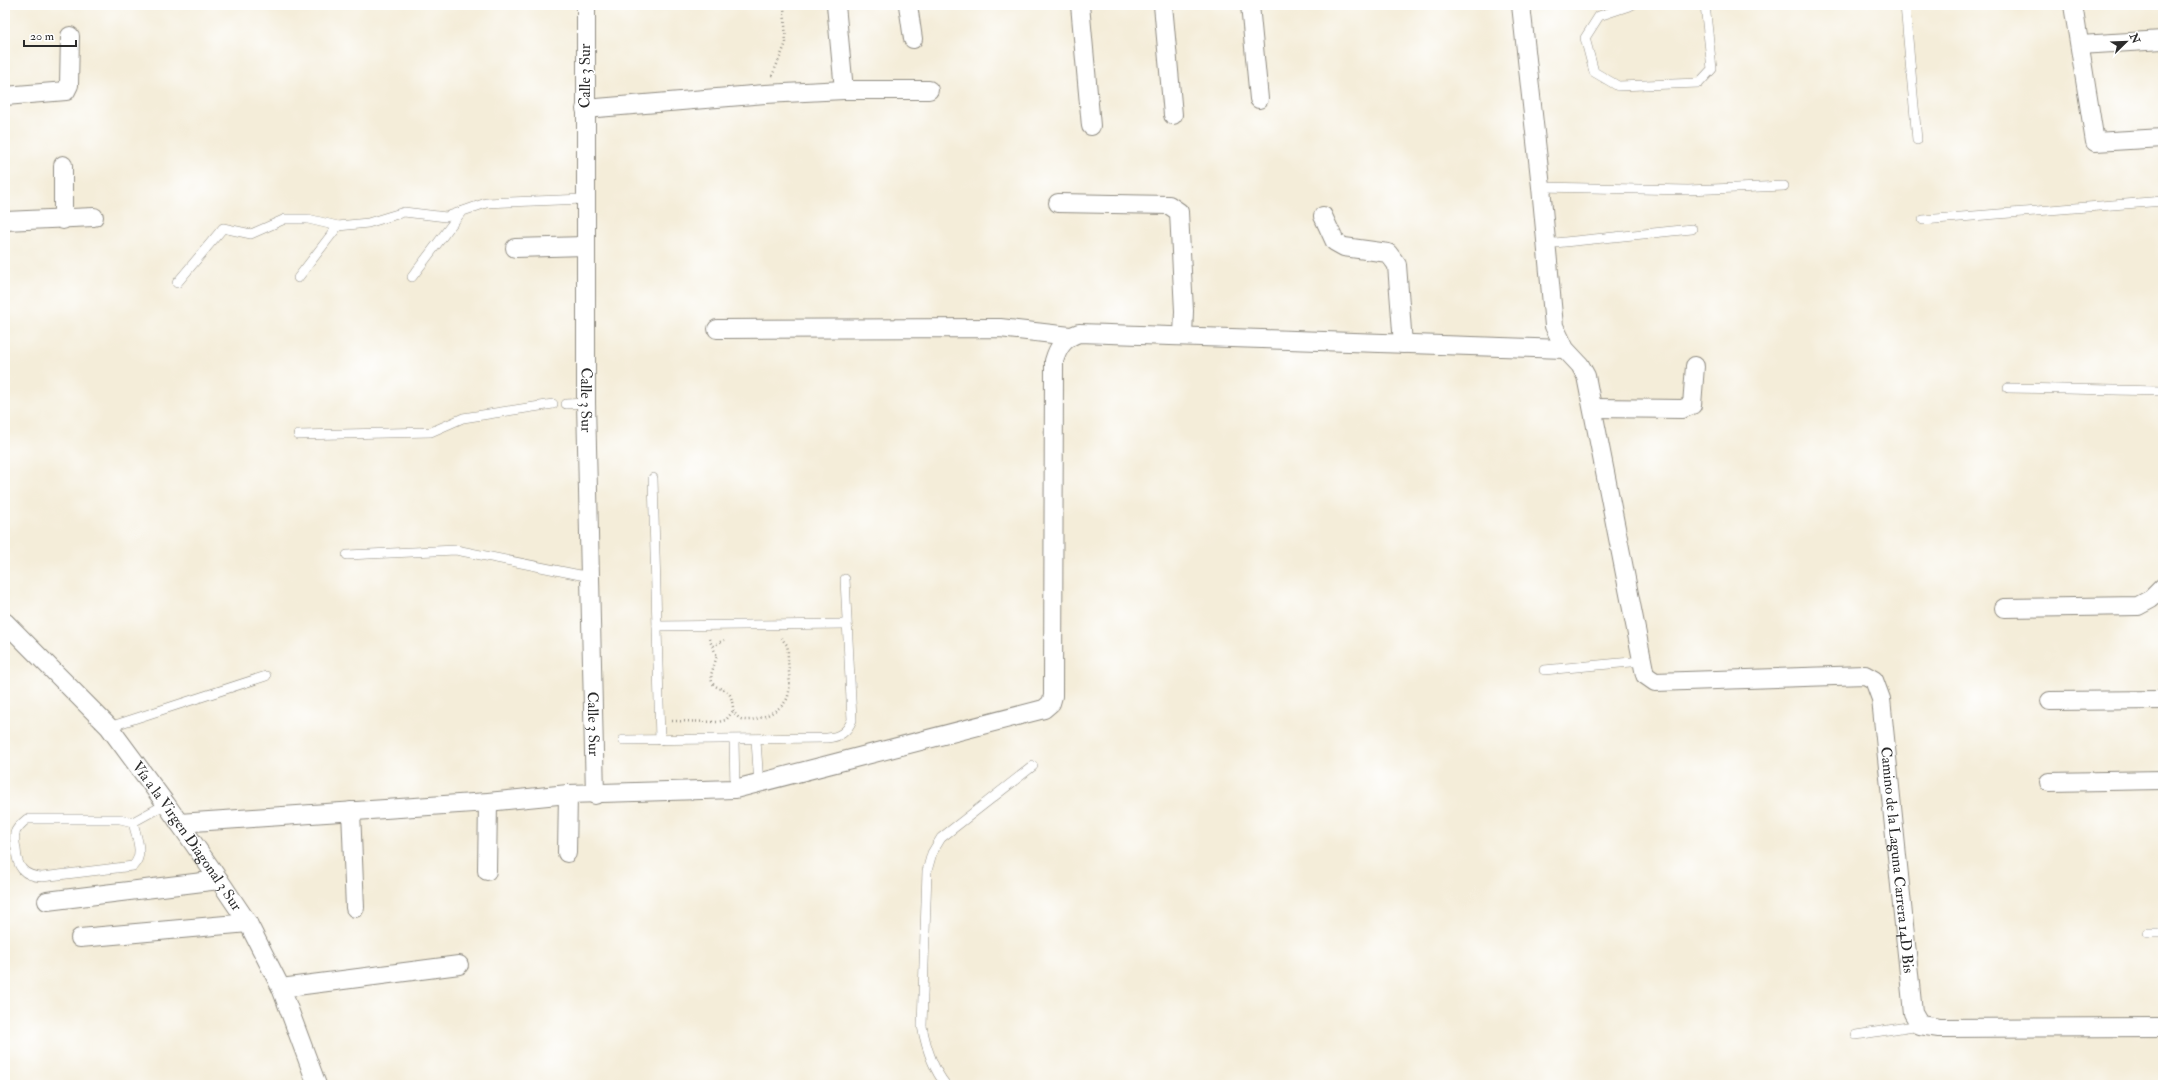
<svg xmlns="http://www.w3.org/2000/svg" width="2168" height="1090" font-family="'IM FELL Double Pica',serif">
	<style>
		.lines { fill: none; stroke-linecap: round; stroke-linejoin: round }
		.lane-casing { stroke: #908c82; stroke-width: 10 }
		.street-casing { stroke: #908c82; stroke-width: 20 }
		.path { stroke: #908c82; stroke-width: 2.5; stroke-dasharray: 1 3; stroke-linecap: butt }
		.lane { stroke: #fff; stroke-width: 9 }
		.street { stroke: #fff; stroke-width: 18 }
		.labels { text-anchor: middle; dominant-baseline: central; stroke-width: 3; stroke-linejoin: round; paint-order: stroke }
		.street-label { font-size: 15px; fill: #2b2b2b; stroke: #fff }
	</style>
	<rect width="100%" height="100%" fill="#fff"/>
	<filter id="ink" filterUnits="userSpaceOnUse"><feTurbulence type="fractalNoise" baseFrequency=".025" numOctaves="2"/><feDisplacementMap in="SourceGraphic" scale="8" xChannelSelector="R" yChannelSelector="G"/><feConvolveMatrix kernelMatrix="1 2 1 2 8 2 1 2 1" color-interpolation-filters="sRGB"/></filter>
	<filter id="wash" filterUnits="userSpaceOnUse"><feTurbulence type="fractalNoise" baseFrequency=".012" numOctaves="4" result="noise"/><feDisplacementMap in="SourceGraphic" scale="16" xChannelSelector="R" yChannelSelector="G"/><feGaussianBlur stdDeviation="0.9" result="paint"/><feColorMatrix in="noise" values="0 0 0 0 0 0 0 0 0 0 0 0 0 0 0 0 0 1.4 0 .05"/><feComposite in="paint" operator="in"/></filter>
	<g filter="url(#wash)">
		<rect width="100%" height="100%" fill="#f4edd9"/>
	</g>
	<g filter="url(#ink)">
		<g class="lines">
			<defs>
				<g id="lane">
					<polyline points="1632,5 1599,16 1585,38 1594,72 1618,86 1699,83 1712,69 1705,5"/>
					<polyline points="1905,5 1917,140"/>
					<polyline points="1541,187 1688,190 1784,186"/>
					<polyline points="1923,220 2163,201"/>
					<polyline points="1545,244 1692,229"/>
					<polyline points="412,277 462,211"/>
					<polyline points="298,278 338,226"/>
					<polyline points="177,283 223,228 251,234 285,219 308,219 338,226 368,223 404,212 446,217 486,203 584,199"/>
					<polyline points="2008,388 2163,391"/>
					<polyline points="566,404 586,403"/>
					<polyline points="298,435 431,432 463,418 553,404"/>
					<polyline points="653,478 660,740"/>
					<polyline points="347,555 456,550 590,577"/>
					<polyline points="657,626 846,624"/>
					<polyline points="1544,670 1642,661"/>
					<polyline points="109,727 266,676"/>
					<path d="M 623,740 L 827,738 C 840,737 847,732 852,720 L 845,579"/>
					<polyline points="734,740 735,789"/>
					<polyline points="756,740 759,785"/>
					<path d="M 133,822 C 136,837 145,854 133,866 L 42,877 C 23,876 17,867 16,849 C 15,844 14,837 15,833 C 17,827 22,823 27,819 L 120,819 L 133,822 L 166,804"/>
					<polyline points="2148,933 2163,933"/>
					<polyline points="1856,1035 1920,1025"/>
					<path d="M 946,1085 C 932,1068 926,1047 922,1026 L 927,871 L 932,853 L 941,838 L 1033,766"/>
				</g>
				<g id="street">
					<path id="s1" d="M 586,5 L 586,403 L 595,795"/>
					<polyline points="836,5 844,90"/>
					<polyline points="908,5 913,39"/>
					<polyline points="1080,5 1091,126"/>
					<polyline points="1163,5 1173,115"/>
					<polyline points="1250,5 1259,99"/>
					<path id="s2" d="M 1521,5 L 1541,187 L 1554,326 L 1565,349 L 1580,365 L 1586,376 L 1645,675 L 1655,682 L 1865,675 L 1874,680 L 1881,699 L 1913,1013 L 1920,1025 L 1939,1028 L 2163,1027"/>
					<polyline points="2073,5 2095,142 2163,138"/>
					<polyline points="2080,45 2163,40"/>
					<polyline points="5,96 66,91 69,85 70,36"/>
					<polyline points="585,109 765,94 844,90 929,90"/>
					<polyline points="1058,203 1169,205 1179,212 1184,311 1183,336"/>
					<polyline points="1323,216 1335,242 1344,247 1388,253 1397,265 1403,344"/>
					<polyline points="63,220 63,165"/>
					<polyline points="5,221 94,217"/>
					<polyline points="515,248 585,246"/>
					<polyline points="717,329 1000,328 1070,336"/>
					<polyline points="1593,408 1682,409 1692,405 1695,366"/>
					<polyline points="2004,608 2138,606 2151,599 2163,587"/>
					<path id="s3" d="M 5,622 L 109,727 L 166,804 L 219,880 L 248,923 L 281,988 L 317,1085"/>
					<polyline points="2050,701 2163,700"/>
					<polyline points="2049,782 2163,780"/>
					<polyline points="351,811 355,908"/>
					<path d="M 179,823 L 488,802 L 568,794 L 735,789 L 1044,709 L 1051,703 L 1053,696 L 1054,361 C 1058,347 1064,338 1079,333 L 1565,349"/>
					<polyline points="567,853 568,794"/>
					<polyline points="487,871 488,802"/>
					<polyline points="47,901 219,880"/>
					<polyline points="80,938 248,923"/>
					<polyline points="281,988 459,965"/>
				</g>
			</defs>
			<!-- lane casing -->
			<use href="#lane" class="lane-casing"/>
			<!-- street casing -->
			<use href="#street" class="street-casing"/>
			<!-- path -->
			<g class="path">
				<polyline points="772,76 786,43 784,5"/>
				<path d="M 709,639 L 717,656 L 711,675 L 712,683 C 717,689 727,689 730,695 C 734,703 731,712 739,718 C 751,726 785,710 788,696 C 792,682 787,665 788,650 L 787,645 L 781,638"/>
				<polyline points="713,646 724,640"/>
				<polyline points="672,721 718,722 726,720 733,711"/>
			</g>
			<!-- lane -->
			<use href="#lane" class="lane"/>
			<!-- street -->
			<use href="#street" class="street"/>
		</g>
	</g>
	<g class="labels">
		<!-- street labels -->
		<g class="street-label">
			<text transform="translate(585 76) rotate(-90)">Calle 3 Sur</text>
			<text stroke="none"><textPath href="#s1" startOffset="395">Calle 3 Sur</textPath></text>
			<text stroke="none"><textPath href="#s1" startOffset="719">Calle 3 Sur</textPath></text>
			<text stroke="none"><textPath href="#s3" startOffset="282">Vía a la Virgen Diagonal 3 Sur</textPath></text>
			<text stroke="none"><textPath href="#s2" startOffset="1102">Camino de la Laguna Carrera 14D Bis</textPath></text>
		</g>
	</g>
	<!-- margin -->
	<rect width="2168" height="1090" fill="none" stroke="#fff" stroke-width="20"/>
	<!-- north arrow -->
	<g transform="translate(2126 42) rotate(67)" stroke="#ffffff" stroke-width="3" paint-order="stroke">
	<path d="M0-3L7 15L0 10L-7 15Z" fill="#2b2b2b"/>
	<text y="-6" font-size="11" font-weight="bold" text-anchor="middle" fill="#2b2b2b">N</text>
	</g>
	<!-- scale -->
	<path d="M24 40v6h52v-6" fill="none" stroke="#2b2b2b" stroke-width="2"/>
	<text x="30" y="40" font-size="12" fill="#2b2b2b" stroke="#ffffff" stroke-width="3" paint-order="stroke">20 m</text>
</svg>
